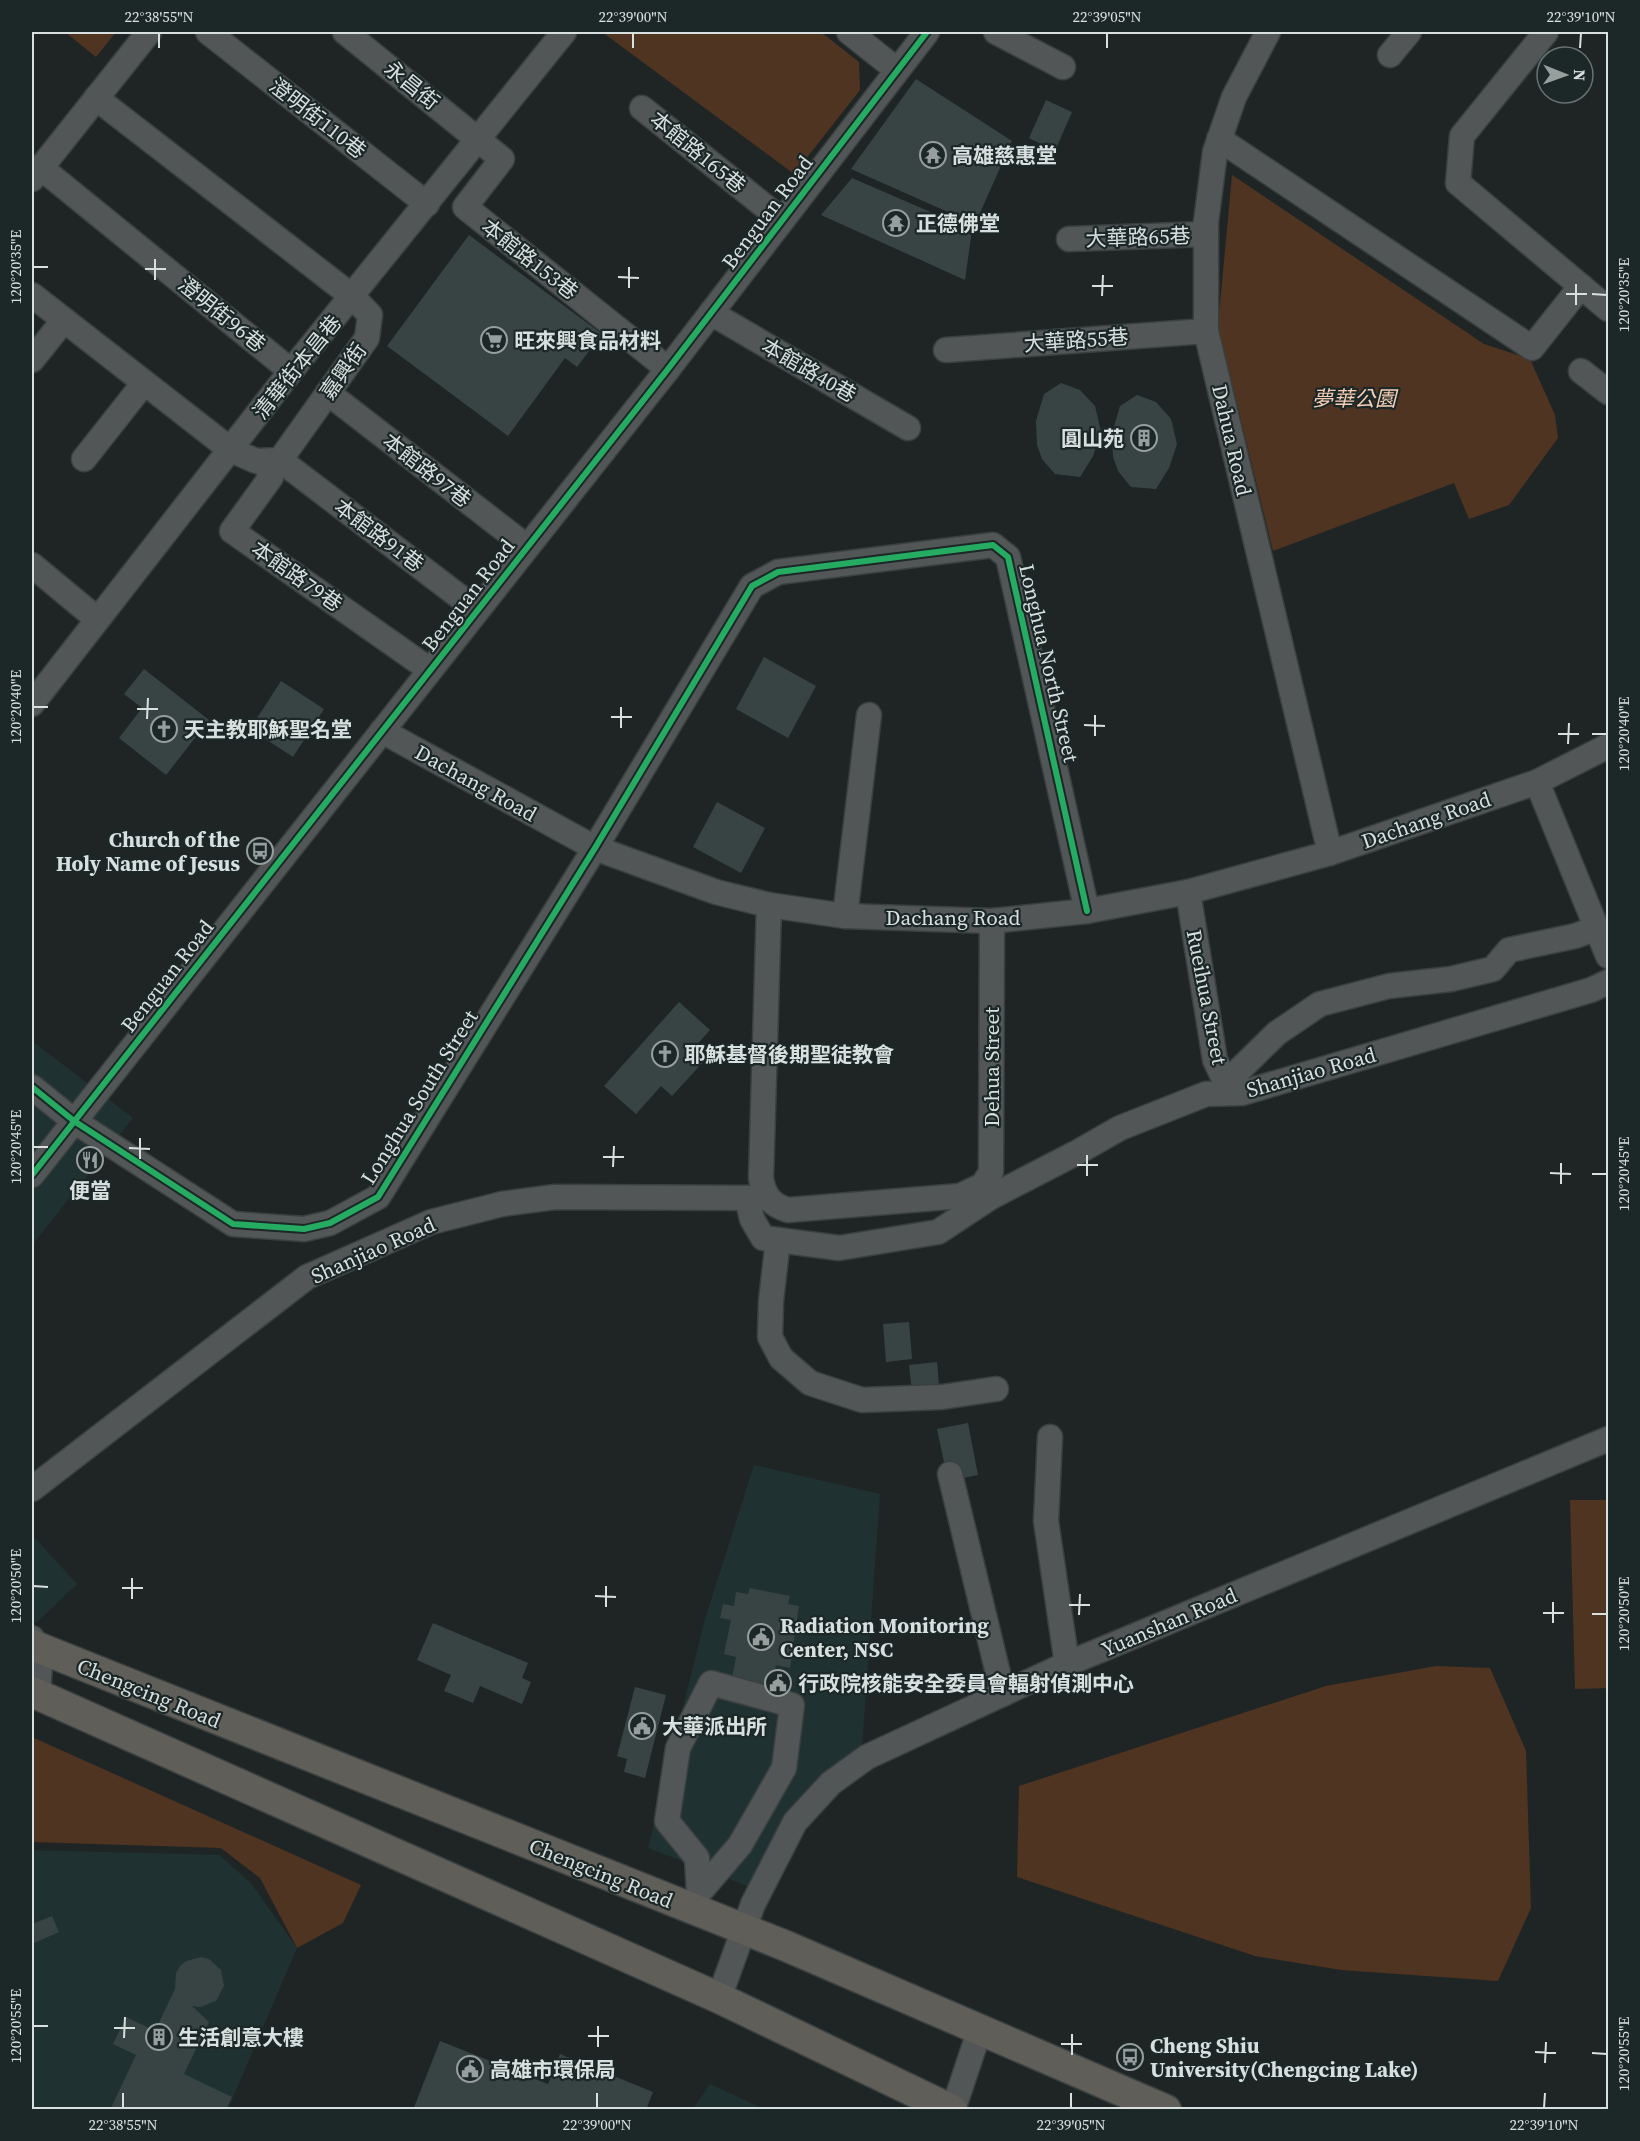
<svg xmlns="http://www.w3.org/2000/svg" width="1640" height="2141" font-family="'Source Serif 4','Noto Sans TC',serif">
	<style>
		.built { fill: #1f3130 }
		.green { fill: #4f3422 }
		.building { fill: #384444 }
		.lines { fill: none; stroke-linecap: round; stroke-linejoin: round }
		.minor-casing { stroke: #3a4040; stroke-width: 27 }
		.major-casing { stroke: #3a4040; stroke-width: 33 }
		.minor { stroke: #525656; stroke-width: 24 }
		.major { stroke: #605e59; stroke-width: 30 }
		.cycleway-casing { stroke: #1c2827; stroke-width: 10 }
		.cycleway { stroke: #26ab63; stroke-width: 6 }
		.ticks { fill: none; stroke: #d8e0df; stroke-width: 2 }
		.labels { text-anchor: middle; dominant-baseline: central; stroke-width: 4.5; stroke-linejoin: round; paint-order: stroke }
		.street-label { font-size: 21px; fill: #d8e0df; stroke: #1c2827 }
		.poi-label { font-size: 21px; font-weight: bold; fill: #d8e0df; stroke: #1c2827; text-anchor: start }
		.park-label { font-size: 21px; font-style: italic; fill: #f8cfb5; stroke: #1c2827 }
		.neatline { fill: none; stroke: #d8e0df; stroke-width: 2 }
		.ticks-label { font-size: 15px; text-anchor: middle; fill: #d8e0df }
	</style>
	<rect width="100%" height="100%" fill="#1f2525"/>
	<!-- built -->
	<g class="built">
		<polygon points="32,1041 133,1118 32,1245"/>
		<polygon points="754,1465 880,1494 862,1748 828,1769 788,1817 750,1887 648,1848 705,1619"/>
		<polygon points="32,1535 77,1584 36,1623 32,1622"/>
		<polygon points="32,1850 219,1855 251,1883 297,1948 228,2109 32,2110"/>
		<polygon points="710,2084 764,2109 693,2109"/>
	</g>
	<!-- green -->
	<g class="green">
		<polygon points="65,32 116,32 96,57"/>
		<polygon points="602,32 821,32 859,62 860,90 794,174"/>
		<polygon points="1232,175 1484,344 1530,359 1555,415 1558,438 1509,505 1469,519 1454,483 1273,551 1218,326"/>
		<polygon points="1570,1500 1608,1500 1608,1688 1575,1689"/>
		<polygon points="1436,1666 1490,1668 1526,1751 1531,1908 1498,1981 1341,1970 1255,1956 1017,1877 1019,1786 1326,1686"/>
		<polygon points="32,1737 361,1885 343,1923 297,1948 260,1878 221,1848 32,1842"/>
	</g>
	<!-- building -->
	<g class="building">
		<polygon points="916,79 1012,141 975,224 851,169"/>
		<polygon points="1046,100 1072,112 1055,151 1029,138"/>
		<polygon points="852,178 972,230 965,280 821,215"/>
		<polygon points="469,235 602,334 577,367 565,358 508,436 387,346"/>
		<polygon points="1061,383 1080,390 1095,406 1101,432 1093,456 1080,477 1055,474 1042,459 1037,445 1036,421 1044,394"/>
		<polygon points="1137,395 1156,402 1171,419 1177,444 1169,468 1156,489 1131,487 1118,471 1113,457 1112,433 1120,406"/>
		<polygon points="764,657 816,686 788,738 736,709"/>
		<polygon points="144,669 209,720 166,775 119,738 142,708 124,694"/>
		<polygon points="281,681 324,709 293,757 250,729"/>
		<polygon points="717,802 765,828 741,873 693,847"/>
		<polygon points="679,1002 710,1030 693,1049 705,1060 672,1096 661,1086 636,1114 604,1086"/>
		<polygon points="909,1322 912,1359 886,1362 883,1324"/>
		<polygon points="937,1362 940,1398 913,1401 909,1365"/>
		<polygon points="968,1423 978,1475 948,1481 937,1429"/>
		<polygon points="750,1588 790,1596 788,1604 799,1606 790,1668 776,1665 772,1686 732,1678 736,1657 724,1654 731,1620 720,1618 723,1604 734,1606 736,1592 748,1594"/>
		<polygon points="433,1623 528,1663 522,1678 531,1682 522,1704 480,1686 473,1703 444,1691 451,1675 417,1660"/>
		<polygon points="635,1687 666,1695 645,1778 624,1772 627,1759 617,1756"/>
		<polygon points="52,1916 59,1932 32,1944 32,1924"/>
		<polygon points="201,1957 209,1959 221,1970 224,1986 216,2001 200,2007 192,2006 209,2022 184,2074 232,2097 226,2110 110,2110 136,2055 113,2044 126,2017 155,2031 175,1989 176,1973 180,1966 186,1961"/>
		<polygon points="440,2041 548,2084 560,2054 653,2092 646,2110 413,2110"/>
	</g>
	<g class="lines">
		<defs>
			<g id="minor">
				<polyline points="208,32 427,204"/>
				<polyline points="345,32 502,159 465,207 668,369"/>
				<polyline points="849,32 897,70"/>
				<polyline points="996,32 1063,67"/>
				<polyline points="1268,32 1234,97 1215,152 1206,222 1206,331 1330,853"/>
				<polyline points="1546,32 1462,136 1458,183 1608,309"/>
				<polyline points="1390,55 1409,32"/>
				<polyline points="642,108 782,220"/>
				<polyline points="1219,139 1532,348 1581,286"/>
				<polyline points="40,167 291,371"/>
				<polyline points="32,179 149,32"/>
				<polyline points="1069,239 1206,234"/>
				<polyline points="32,295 231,450 256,461 280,460 367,338 370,315 353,297 96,98"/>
				<polyline points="711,313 908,428"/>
				<polyline points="946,350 1206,331"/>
				<polyline points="32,360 64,320"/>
				<polyline points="1581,371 1608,392"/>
				<polyline points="328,393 527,547"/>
				<polyline points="84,459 144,383"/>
				<polyline points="280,460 477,610"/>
				<polyline points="264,461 271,477 232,531 430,670"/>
				<polyline points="32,565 97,619"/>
				<polyline points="32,704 291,371 564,32"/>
				<polyline points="382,731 595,848 716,892 769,905 845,916 992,921 1087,911 1188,892 1330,853 1537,782 1608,746"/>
				<polyline points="1537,782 1608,956"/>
				<polyline points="1188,892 1215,1060 1226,1083 1239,1091"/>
				<path d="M 769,905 L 761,1178 C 764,1196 771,1205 788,1210 L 960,1196 L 991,1197 L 1078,1152 L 1120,1128 L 1206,1094 L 1242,1093 L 1591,990 L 1608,982"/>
				<polyline points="845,916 869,715"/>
				<polyline points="1226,1083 1277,1033 1320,1004 1389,986 1451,979 1493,969 1509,950 1575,936 1597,928"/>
				<polyline points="32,1087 74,1121 233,1224 304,1229 330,1223 378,1197 595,848 752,586 778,572 993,545 1008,557 1087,911"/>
				<polyline points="32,1175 668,369 927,32"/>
				<polyline points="960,1196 983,1185 991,1172 992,921"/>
				<polyline points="747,1198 752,1219 763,1238 839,1248 938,1232 991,1197"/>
				<polyline points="778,1240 771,1301 770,1337 781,1358 810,1383 862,1400 942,1397 996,1389"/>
				<polyline points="1050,1437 1046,1521 1067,1664"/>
				<polyline points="950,1474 1003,1694"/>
				<polyline points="32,1489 307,1277 431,1222 502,1204 555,1197 767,1198"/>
				<polyline points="32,1638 41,1650 38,1695"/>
				<polyline points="687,1907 740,1845 784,1768 792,1705 711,1683 678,1748 667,1821 697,1858 699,1893"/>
				<polyline points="719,1998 753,1904 795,1822 831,1783 867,1757 1067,1664 1608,1439"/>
				<polyline points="953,2110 980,2029"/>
			</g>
			<g id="major">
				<polyline points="32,1645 786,1946 1166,2110"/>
				<polyline points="32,1692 719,1998 952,2110"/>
			</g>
		</defs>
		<!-- minor casing -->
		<use href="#minor" class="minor-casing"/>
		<!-- major casing -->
		<use href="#major" class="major-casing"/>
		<!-- minor -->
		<use href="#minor" class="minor"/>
		<!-- major -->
		<use href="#major" class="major"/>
		<defs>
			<g id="cycleway">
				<polyline points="32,1087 74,1121 233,1224 304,1229 330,1223 378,1197 595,848 752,586 778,572 993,545 1008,557 1087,911"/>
				<polyline points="32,1175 668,369 927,32"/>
			</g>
		</defs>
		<!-- cycleway casing -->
		<use href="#cycleway" class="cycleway-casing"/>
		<!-- cycleway -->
		<use href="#cycleway" class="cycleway"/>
	</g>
	<!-- ticks -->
	<path class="ticks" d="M 159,48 L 159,33M 633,48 L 633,33M 1107,48 L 1107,33M 1580,48 L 1581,33M 33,267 L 48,267M 145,269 L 166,269M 618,277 L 639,278M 155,280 L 155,259M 1092,286 L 1113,286M 629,288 L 629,267M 1566,294 L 1587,294M 1592,294 L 1607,295M 1102,296 L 1103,275M 1576,305 L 1576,284M 33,707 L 48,707M 137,709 L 158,709M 611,717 L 632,717M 147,719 L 148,698M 1084,725 L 1105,726M 621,728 L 621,707M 1558,734 L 1579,734M 1592,734 L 1607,734M 1095,736 L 1095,715M 1568,744 L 1569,723M 33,1147 L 48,1147M 129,1148 L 150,1149M 603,1157 L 624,1157M 140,1159 L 140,1138M 1077,1165 L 1098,1165M 613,1167 L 614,1146M 1550,1173 L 1571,1174M 1592,1174 L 1607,1174M 1087,1176 L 1087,1155M 1561,1184 L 1561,1163M 33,1586 L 48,1587M 122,1588 L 143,1588M 595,1596 L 616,1597M 132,1599 L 132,1578M 1069,1605 L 1090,1605M 606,1607 L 606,1586M 1543,1613 L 1564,1613M 1592,1614 L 1607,1614M 1079,1615 L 1080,1594M 1553,1623 L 1553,1602M 33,2026 L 48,2026M 114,2028 L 135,2028M 588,2036 L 609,2036M 124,2038 L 125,2017M 1061,2044 L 1082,2044M 598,2047 L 598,2026M 1535,2052 L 1556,2053M 1592,2053 L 1607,2054M 1072,2055 L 1072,2034M 1545,2063 L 1546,2042M 123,2108 L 123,2093M 597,2108 L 597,2093M 1071,2108 L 1071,2093M 1544,2108 L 1545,2093"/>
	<!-- icons -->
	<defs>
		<symbol id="temple-ring" viewBox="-11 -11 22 22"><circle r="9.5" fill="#1c2827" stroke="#979f9e" stroke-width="1.5"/><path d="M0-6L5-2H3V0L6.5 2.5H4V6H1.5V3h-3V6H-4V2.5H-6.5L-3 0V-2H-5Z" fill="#979f9e"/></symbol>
		<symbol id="supermarket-ring" viewBox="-11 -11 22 22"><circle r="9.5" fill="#1c2827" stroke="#979f9e" stroke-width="1.5"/><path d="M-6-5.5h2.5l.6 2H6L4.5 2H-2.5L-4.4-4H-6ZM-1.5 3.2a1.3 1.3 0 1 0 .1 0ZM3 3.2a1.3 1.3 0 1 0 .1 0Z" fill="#979f9e"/></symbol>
		<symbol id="building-ring" viewBox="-11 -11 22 22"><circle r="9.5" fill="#1c2827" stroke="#979f9e" stroke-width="1.5"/><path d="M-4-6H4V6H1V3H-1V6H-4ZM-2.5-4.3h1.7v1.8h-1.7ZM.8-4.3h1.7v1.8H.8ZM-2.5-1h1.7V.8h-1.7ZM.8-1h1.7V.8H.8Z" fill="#979f9e"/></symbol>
		<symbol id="church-ring" viewBox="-11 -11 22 22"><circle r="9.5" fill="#1c2827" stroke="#979f9e" stroke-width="1.5"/><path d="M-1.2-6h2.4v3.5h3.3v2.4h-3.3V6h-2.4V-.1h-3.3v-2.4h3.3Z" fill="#979f9e"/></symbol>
		<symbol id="bus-ring" viewBox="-11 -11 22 22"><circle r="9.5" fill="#1c2827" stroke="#979f9e" stroke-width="1.5"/><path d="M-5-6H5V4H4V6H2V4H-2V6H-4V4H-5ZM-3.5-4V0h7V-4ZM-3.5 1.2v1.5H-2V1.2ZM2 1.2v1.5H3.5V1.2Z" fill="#979f9e"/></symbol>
		<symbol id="restaurant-ring" viewBox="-11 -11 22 22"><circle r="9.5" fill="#1c2827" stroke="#979f9e" stroke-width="1.5"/><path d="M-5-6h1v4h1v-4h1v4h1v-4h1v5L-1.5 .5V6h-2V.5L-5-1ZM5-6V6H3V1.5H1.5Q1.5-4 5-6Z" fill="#979f9e"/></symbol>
		<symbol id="civic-ring" viewBox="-11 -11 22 22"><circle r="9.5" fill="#1c2827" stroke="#979f9e" stroke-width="1.5"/><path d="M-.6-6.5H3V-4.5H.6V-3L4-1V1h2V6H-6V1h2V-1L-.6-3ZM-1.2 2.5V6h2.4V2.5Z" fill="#979f9e"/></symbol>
	</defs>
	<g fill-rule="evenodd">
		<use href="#temple-ring" x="918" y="140" width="30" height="30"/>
		<use href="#temple-ring" x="881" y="208" width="30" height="30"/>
		<use href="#supermarket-ring" x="479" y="325" width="30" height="30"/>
		<use href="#building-ring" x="1129" y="423" width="30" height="30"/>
		<use href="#church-ring" x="149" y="714" width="30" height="30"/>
		<use href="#bus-ring" x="245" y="836" width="30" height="30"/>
		<use href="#church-ring" x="650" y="1039" width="30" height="30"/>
		<use href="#restaurant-ring" x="75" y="1145" width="30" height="30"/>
		<use href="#civic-ring" x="746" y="1622" width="30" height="30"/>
		<use href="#civic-ring" x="763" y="1668" width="30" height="30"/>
		<use href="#civic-ring" x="627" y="1711" width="30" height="30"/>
		<use href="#building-ring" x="144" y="2022" width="30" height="30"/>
		<use href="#bus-ring" x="1115" y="2042" width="30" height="30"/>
		<use href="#civic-ring" x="455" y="2054" width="30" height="30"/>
	</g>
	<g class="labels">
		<!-- street labels -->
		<g class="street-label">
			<text transform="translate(412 85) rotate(39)">永昌街</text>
			<text transform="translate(318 118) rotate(38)">澄明街110巷</text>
			<text transform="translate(698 152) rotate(39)">本館路165巷</text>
			<text transform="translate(767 212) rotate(-53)">Benguan Road</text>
			<text transform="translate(1138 237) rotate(-2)">大華路65巷</text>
			<text transform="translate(530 259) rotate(38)">本館路153巷</text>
			<text transform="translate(222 314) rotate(39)">澄明街96巷</text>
			<text transform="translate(1076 340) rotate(-4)">大華路55巷</text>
			<text transform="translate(297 367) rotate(-51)">清華街本昌巷</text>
			<text transform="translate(809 370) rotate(30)">本館路40巷</text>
			<text transform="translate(343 371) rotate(-55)">嘉興街</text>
			<text transform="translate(1232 440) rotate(77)">Dahua Road</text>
			<text transform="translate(427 470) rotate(38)">本館路97巷</text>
			<text transform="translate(379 535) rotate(37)">本館路91巷</text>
			<text transform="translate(297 576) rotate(35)">本館路79巷</text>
			<text transform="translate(468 595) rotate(-52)">Benguan Road</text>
			<text transform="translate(1049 663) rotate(77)">Longhua North Street</text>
			<text transform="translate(476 783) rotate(29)">Dachang Road</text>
			<text transform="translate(1426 820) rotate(-19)">Dachang Road</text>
			<text x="953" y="917">Dachang Road</text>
			<text transform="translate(167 976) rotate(-52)">Benguan Road</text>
			<text transform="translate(1207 997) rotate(79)">Rueihua Street</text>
			<text transform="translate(991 1067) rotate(-90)">Dehua Street</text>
			<text transform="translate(1311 1072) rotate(-16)">Shanjiao Road</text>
			<text transform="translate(419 1097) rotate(-58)">Longhua South Street</text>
			<text transform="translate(373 1250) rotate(-24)">Shanjiao Road</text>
			<text transform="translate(1169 1622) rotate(-23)">Yuanshan Road</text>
			<text transform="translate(149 1693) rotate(22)">Chengcing Road</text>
			<text transform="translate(601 1873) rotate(22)">Chengcing Road</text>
		</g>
		<!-- poi labels -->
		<g class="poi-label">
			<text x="952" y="155">高雄慈惠堂</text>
			<text x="916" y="223">正德佛堂</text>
			<text x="514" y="340">旺來興食品材料</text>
			<text x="1124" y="438" text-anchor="end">圓山苑</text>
			<text x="184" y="729">天主教耶穌聖名堂</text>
			<text x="240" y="839" text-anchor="end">Church of the<tspan x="240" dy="24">Holy Name of Jesus</tspan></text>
			<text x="684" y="1054">耶穌基督後期聖徒教會</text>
			<text x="90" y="1190" text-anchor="middle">便當</text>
			<text x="780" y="1625">Radiation Monitoring<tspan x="780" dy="24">Center, NSC</tspan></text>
			<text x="798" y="1683">行政院核能安全委員會輻射偵測中心</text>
			<text x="662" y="1726">大華派出所</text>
			<text x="178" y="2037">生活創意大樓</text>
			<text x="1150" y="2045">Cheng Shiu<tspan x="1150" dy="24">University(Chengcing Lake)</tspan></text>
			<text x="490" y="2069">高雄市環保局</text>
		</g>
		<!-- park labels -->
		<g class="park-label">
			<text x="1354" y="398">夢華公園</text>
		</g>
	</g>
	<!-- border -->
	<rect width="1640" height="2141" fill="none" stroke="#1c2827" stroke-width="66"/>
	<!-- north arrow -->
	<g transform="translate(1565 75) rotate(91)"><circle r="28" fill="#1c2827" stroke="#677271" stroke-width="1.5"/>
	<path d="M0-4.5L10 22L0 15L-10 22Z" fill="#979f9e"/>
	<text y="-9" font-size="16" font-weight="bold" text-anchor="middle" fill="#d8e0df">N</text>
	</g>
	<rect x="33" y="33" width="1574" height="2075" class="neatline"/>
	<g class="ticks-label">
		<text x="159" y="22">22°38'55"N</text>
		<text x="633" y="22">22°39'00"N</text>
		<text x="1107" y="22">22°39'05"N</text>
		<text x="1581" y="22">22°39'10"N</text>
		<text transform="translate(16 267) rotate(-90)" y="5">120°20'35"E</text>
		<text transform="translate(1624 295) rotate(-90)" y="5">120°20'35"E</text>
		<text transform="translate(16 707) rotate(-90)" y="5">120°20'40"E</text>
		<text transform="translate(1624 734) rotate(-90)" y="5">120°20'40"E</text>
		<text transform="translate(16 1147) rotate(-90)" y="5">120°20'45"E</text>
		<text transform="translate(1624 1174) rotate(-90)" y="5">120°20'45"E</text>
		<text transform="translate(16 1586) rotate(-90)" y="5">120°20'50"E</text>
		<text transform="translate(1624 1614) rotate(-90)" y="5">120°20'50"E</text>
		<text transform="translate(16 2026) rotate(-90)" y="5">120°20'55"E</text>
		<text transform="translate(1624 2054) rotate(-90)" y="5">120°20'55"E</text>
		<text x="123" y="2130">22°38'55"N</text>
		<text x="597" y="2130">22°39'00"N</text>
		<text x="1071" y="2130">22°39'05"N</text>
		<text x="1544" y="2130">22°39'10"N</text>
	</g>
</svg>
